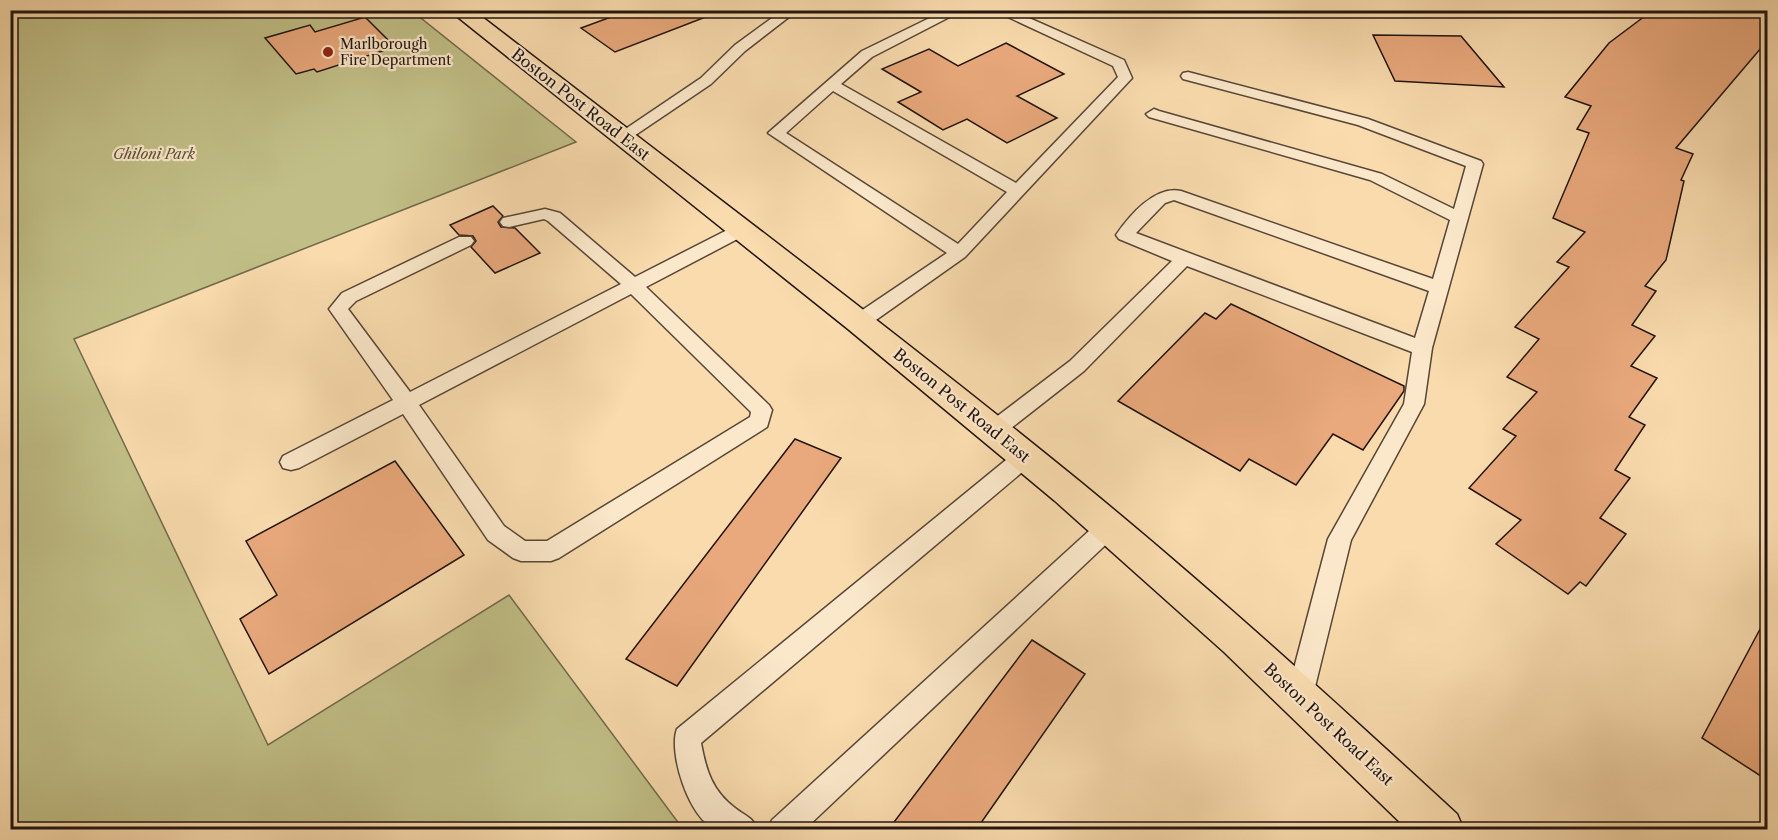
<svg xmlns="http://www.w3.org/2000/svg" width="1778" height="840" font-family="'Libre Caslon Text',serif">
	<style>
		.green { fill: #c1bf87; stroke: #716a4c; stroke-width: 1.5 }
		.building { fill: #e9a97c; stroke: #211410; stroke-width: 1.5 }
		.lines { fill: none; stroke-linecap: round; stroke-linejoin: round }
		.service-casing { stroke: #574637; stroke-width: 3 }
		.primary-casing { stroke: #211410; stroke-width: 3 }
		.service { fill: #fbe8ca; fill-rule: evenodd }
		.primary { fill: #f9dbad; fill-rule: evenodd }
		.poi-dot { fill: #8f2418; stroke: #fbe8ca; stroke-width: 2 }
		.labels { text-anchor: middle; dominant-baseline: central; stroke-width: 4.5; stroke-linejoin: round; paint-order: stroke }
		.far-poi-label { font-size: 14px; fill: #211410; stroke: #fbe8ca; text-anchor: start }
		.far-park-label { font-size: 14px; font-style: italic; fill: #59503a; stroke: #fbe8ca }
		.street-label { font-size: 16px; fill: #211410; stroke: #fbe8ca }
	</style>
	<rect width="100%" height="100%" fill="#f9dbad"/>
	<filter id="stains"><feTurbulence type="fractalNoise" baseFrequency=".00333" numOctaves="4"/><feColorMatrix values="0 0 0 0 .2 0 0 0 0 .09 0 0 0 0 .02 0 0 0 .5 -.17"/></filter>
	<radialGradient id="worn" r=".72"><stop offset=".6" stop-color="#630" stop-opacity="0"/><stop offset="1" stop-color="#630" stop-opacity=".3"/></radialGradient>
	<!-- green -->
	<polygon class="green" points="10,11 412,11 576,142 74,339 268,745 509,595 683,829 11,829"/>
	<!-- building -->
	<g class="building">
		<polygon points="630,10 715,10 716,13 615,52 581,28"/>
		<polygon points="1653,10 1767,10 1767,41 1676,148 1693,154 1681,180 1684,181 1666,260 1645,286 1656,291 1632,325 1655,336 1631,366 1657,378 1629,417 1645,425 1615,470 1630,478 1600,518 1626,534 1586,586 1580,582 1568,594 1496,544 1521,520 1469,488 1516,436 1503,429 1537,392 1507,377 1539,339 1515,327 1569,267 1557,262 1585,232 1553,218 1589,133 1577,129 1591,106 1565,97 1609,43"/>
		<polygon points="365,17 395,47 317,72 314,69 296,74 265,38 310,25 315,32"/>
		<polygon points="1373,35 1461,36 1504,87 1395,81"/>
		<polygon points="1006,43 1064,74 1017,96 1057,118 1007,143 967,119 943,130 898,102 921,92 882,69 929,49 958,66"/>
		<polygon points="493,206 503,216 498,222 501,227 515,228 540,253 495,273 471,247 476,241 473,236 459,235 450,225"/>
		<polygon points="1231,304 1404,386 1404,391 1363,450 1333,434 1296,485 1249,459 1240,471 1118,401 1205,313 1216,319"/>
		<polygon points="795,439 841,458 677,686 626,659"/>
		<polygon points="395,461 464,555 269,674 240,619 277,595 246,541"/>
		<polygon points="1767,616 1767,780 1702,738"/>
		<polygon points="1032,640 1085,674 976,830 888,830"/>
	</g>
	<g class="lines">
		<defs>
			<g id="service">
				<polygon points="783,10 798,10 745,51 711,84 628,140 618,140 615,137 618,134 701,78 735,45"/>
				<path d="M 946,10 L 963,10 L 872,57 L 841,84 L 1016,183 L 1118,77 L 1113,66 L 993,10 L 1011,10 L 1124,60 L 1132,78 L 965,257 L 866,327 L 859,328 L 852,327 L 849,322 L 852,317 L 947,253 L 768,133 L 862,51 ZM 833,91 L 1007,192 L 958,244 L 786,133 Z"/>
				<path d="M 1188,72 L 1368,119 L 1481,161 L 1483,164 L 1432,348 L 1424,404 L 1351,540 L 1313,695 L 1309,704 L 1300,707 L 1291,704 L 1287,695 L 1328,539 L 1404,404 L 1412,352 L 1187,266 L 1084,371 L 1001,436 L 994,438 L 987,436 L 983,430 L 987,424 L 1070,361 L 1172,261 L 1119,239 L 1116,235 C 1129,216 1155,185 1181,191 L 1433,279 L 1450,220 L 1370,180 L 1149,117 L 1146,114 L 1154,109 L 1159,111 L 1382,174 L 1454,209 L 1466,166 L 1358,125 L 1183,79 L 1181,76 L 1183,73 ZM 1174,200 L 1429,291 L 1415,338 L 1136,233 L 1165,203 Z"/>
				<path d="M 545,209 L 560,213 L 635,277 L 735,226 L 747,226 L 750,230 L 747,234 L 646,287 L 769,405 L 772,410 L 767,427 L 559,558 L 551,561 L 521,561 L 513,558 L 488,540 L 403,414 L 299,468 L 291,470 L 283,468 L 280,462 L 283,456 L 393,400 L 329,309 L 342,293 L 459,237 L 471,237 L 474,241 L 471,245 L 356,301 L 348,309 L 410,392 L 621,284 L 548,221 L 544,219 L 509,227 L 503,226 L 500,222 L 503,218 ZM 631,294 L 751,412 L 750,417 L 547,541 L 525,541 L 504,526 L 419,405 Z"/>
				<path d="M 1025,449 L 1033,451 L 1036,457 L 1033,463 L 701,743 C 706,770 712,791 735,808 C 745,816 753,817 758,830 C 748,830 725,833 716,829 C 689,820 668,752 677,729 L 1017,451 Z"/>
				<polygon points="1109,518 1117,520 1121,527 1117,534 804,830 768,830 772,820 1101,520"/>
			</g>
			<path id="primary" d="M 449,10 L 473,10 C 675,166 880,319 1078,480 C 1209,587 1333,700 1457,814 L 1464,830 L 1408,830 L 1224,652 L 1055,501 L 848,329 Z"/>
		</defs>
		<!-- service casing -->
		<use href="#service" class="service-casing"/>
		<!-- primary casing -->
		<use href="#primary" class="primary-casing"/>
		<!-- service -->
		<use href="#service" class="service"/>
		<!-- primary -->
		<use href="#primary" class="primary"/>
	</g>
	<!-- markers -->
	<circle class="poi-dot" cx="328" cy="52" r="6"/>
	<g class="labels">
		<!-- far-poi labels -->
		<g class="far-poi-label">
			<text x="340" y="44">Marlborough<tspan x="340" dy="16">Fire Department</tspan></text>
		</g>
		<!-- far-park labels -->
		<g class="far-park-label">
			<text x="154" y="154">Ghiloni Park</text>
		</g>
		<!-- street labels -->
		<g class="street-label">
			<text transform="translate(581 104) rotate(38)">Boston Post Road East</text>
			<text transform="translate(962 405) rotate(39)">Boston Post Road East</text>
			<text transform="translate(1329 724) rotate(43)">Boston Post Road East</text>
		</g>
	</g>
	<!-- margin -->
	<rect width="1778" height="840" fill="none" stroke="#f9dbad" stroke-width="36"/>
	<rect x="12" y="12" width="1754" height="816" fill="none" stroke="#211410" stroke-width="3"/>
	<rect x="18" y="18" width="1742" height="804" fill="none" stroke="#211410" stroke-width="1.5"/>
	<rect width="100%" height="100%" filter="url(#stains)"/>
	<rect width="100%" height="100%" fill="url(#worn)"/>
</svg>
